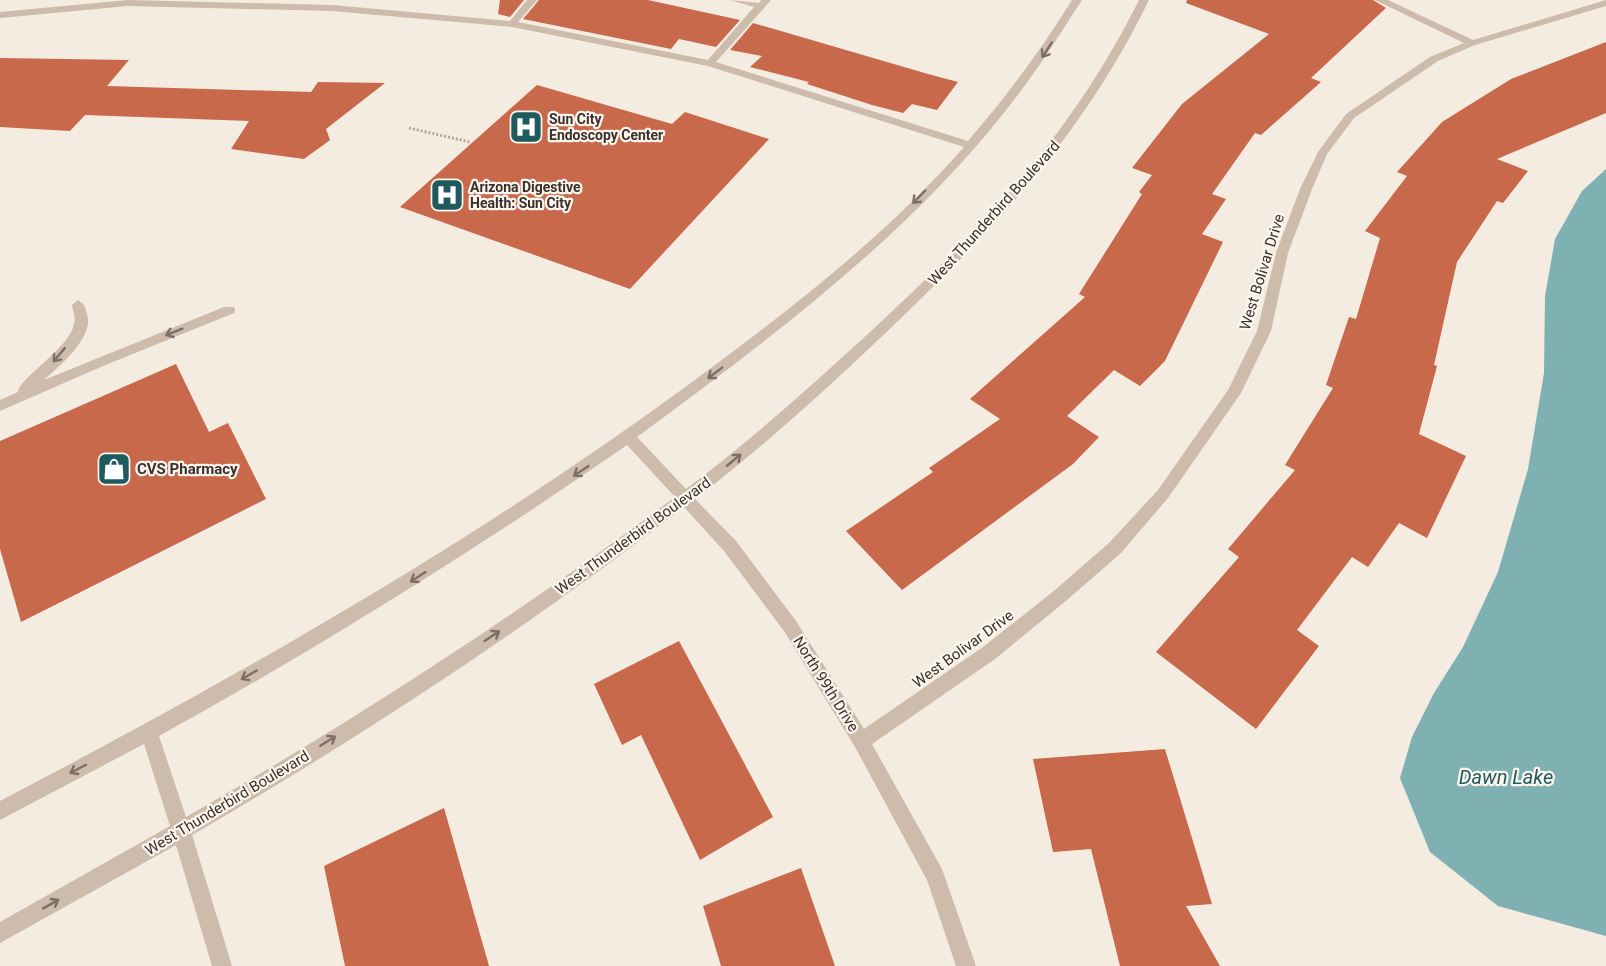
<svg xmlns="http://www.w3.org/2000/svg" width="1606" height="966" font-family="Roboto,sans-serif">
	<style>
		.water { fill: #7fb0b2 }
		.building { fill: #c8694b }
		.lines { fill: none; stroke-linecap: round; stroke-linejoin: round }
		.path { stroke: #b9a596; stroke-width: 3; stroke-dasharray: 2 2; stroke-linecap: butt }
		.minor { fill: #cdbbac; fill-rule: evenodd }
		.oneway { stroke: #7d6f65 }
		.labels { text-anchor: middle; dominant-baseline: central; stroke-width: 4.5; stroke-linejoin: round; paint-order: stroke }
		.far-poi-label { font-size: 14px; font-weight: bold; fill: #3b302b; stroke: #fbf5ee; text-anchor: start }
		.street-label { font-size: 15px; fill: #3b302b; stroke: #fbf5ee }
		.poi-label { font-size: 15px; font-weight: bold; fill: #3b302b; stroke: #fbf5ee; text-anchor: start }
		.near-water-label { font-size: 20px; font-style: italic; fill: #1f5a5e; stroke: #fbf5ee }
	</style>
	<rect width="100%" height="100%" fill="#f4ebe1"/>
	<!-- water -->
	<polygon class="water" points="1606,169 1606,936 1498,906 1430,852 1400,778 1412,737 1434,693 1463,647 1498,572 1528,469 1544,373 1545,296 1555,239 1582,191"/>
	<!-- building -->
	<g class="building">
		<polygon points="500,0 524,0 510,17 498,14"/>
		<polygon points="539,0 648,0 740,20 716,47 679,39 671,49 523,19"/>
		<polygon points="1187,0 1373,0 1386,8 1311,78 1321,82 1261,135 1255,133 1212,194 1226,199 1202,234 1223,242 1165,361 1140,386 1114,370 1067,416 1099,437 1073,464 902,590 846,531 933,472 929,468 1000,419 970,399 1085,297 1079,294 1142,194 1139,192 1152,175 1132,168 1182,104 1269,34 1186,3"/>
		<polygon points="753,23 928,74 958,82 937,110 912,104 903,113 872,105 807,84 809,82 750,67 762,56 730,50"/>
		<polygon points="1606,42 1606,113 1497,159 1528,171 1503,203 1497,201 1457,262 1434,365 1437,366 1419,434 1466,456 1427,538 1399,523 1368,567 1352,557 1297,630 1319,646 1256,729 1156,652 1239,557 1228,549 1295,470 1285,465 1333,388 1326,385 1349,317 1356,319 1380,238 1365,231 1407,176 1397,172 1442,122 1511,79"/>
		<polygon points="0,58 129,60 107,86 311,92 318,82 385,83 326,129 330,140 304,159 231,149 249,121 85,115 70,131 0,127"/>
		<polygon points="537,85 672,124 685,112 769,139 630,289 400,207"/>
		<polygon points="176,364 209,432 228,423 266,499 21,622 0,549 0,441"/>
		<polygon points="679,641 773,817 700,860 641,735 622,745 594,684"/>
		<polygon points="1165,749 1212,904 1186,906 1220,966 1120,966 1091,849 1053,852 1033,759"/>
		<polygon points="444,808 489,966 345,966 324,866"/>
		<polygon points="801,868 835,966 721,966 703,906"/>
	</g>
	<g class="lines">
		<!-- path -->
		<polyline class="path" points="409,128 470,142"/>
		<!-- minor -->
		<g class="minor">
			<path d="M 128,0 L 332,5 L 510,21 L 527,0 L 537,0 L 518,22 L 708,60 L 754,7 L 730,0 L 759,3 L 761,0 L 771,0 L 716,62 L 968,141 C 1007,96 1041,50 1072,0 L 1082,0 C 1058,37 1035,74 1007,109 C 905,239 769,339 637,437 L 686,489 C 750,441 810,387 869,333 C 980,230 1071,137 1139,0 L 1149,0 C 1082,138 987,237 877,341 C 819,396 759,450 695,499 L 736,541 L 796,621 L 864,729 L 983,647 L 1055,590 L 1109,543 L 1158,490 L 1228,390 L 1257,331 L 1276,253 L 1300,189 L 1318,152 L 1346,114 L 1430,57 L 1464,43 L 1375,0 L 1388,0 L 1473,40 L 1606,0 L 1606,6 L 1475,45 L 1438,61 L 1354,118 L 1327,154 L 1312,189 L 1288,253 L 1271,331 L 1241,393 L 1168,498 L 1121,553 L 1067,600 L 995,659 L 872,744 L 942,869 L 976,966 L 956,966 L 927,880 L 855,747 L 784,631 L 724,551 L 684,507 C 527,628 363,736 192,835 L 232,966 L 212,966 L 176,845 L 0,943 L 0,922 L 170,826 L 144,744 L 0,820 L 0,801 C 237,677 468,546 684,388 C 782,316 883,239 964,147 L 708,66 L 512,27 L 332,11 L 128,6 L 0,18 L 0,12 ZM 627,445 L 675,497 C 519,614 355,720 186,817 L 159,736 C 320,647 476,550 627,445 Z"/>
			<path d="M 78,300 L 84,305 C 86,311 89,318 88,324 C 84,346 59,366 44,380 L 224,307 L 234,307 L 235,310 L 234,313 L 103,366 L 0,411 L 0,400 L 18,392 C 19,378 70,348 74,324 C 76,318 73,311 72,305 Z"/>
		</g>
	</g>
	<!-- one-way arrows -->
	<defs><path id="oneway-shaft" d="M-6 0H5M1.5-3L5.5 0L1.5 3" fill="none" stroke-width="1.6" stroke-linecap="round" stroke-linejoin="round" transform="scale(1.5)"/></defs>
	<g class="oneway">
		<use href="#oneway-shaft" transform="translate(1047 50) rotate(123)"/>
		<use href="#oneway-shaft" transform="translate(919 197) rotate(134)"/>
		<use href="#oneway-shaft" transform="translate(174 332) rotate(158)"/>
		<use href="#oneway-shaft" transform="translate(59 355) rotate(130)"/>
		<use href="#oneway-shaft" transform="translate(715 373) rotate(143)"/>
		<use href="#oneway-shaft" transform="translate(734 460) rotate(-40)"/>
		<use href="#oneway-shaft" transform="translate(581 471) rotate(146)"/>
		<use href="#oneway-shaft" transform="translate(418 577) rotate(147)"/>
		<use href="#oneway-shaft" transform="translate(492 636) rotate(-33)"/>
		<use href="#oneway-shaft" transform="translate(249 675) rotate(150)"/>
		<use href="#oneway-shaft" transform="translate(328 741) rotate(-32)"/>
		<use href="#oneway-shaft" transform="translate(78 769) rotate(152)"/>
		<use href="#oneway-shaft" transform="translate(51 904) rotate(-29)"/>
	</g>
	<!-- icons -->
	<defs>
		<symbol id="hospital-square" viewBox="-11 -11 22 22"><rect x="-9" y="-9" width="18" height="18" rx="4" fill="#1f5a5e" stroke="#fbf5ee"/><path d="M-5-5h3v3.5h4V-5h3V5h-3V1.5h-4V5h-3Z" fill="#fff"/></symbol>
		<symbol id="shop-square" viewBox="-11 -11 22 22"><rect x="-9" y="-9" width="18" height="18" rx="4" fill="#1f5a5e" stroke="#fbf5ee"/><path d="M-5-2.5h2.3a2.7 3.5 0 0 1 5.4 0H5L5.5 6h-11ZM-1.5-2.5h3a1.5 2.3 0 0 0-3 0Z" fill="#fff"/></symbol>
	</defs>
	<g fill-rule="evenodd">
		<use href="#hospital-square" x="507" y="108" width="38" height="38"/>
		<use href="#hospital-square" x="428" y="176" width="38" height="38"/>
		<use href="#shop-square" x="95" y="450" width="38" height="38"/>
	</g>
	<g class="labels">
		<!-- far-poi labels -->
		<g class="far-poi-label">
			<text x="549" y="119">Sun City<tspan x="549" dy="16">Endoscopy Center</tspan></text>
			<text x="470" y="187">Arizona Digestive<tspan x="470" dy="16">Health: Sun City</tspan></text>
		</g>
		<!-- street labels -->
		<g class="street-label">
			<text transform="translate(994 213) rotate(-48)">West Thunderbird Boulevard</text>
			<text transform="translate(1262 272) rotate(-73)">West Bolivar Drive</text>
			<text transform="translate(633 536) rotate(-36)">West Thunderbird Boulevard</text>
			<text transform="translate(963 649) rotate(-36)">West Bolivar Drive</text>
			<text transform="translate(826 684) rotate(58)">North 99th Drive</text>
			<text transform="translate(227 803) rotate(-31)">West Thunderbird Boulevard</text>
		</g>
		<!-- poi labels -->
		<g class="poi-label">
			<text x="137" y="469">CVS Pharmacy</text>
		</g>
		<!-- near-water labels -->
		<g class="near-water-label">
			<text x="1506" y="777">Dawn Lake</text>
		</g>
	</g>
</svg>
